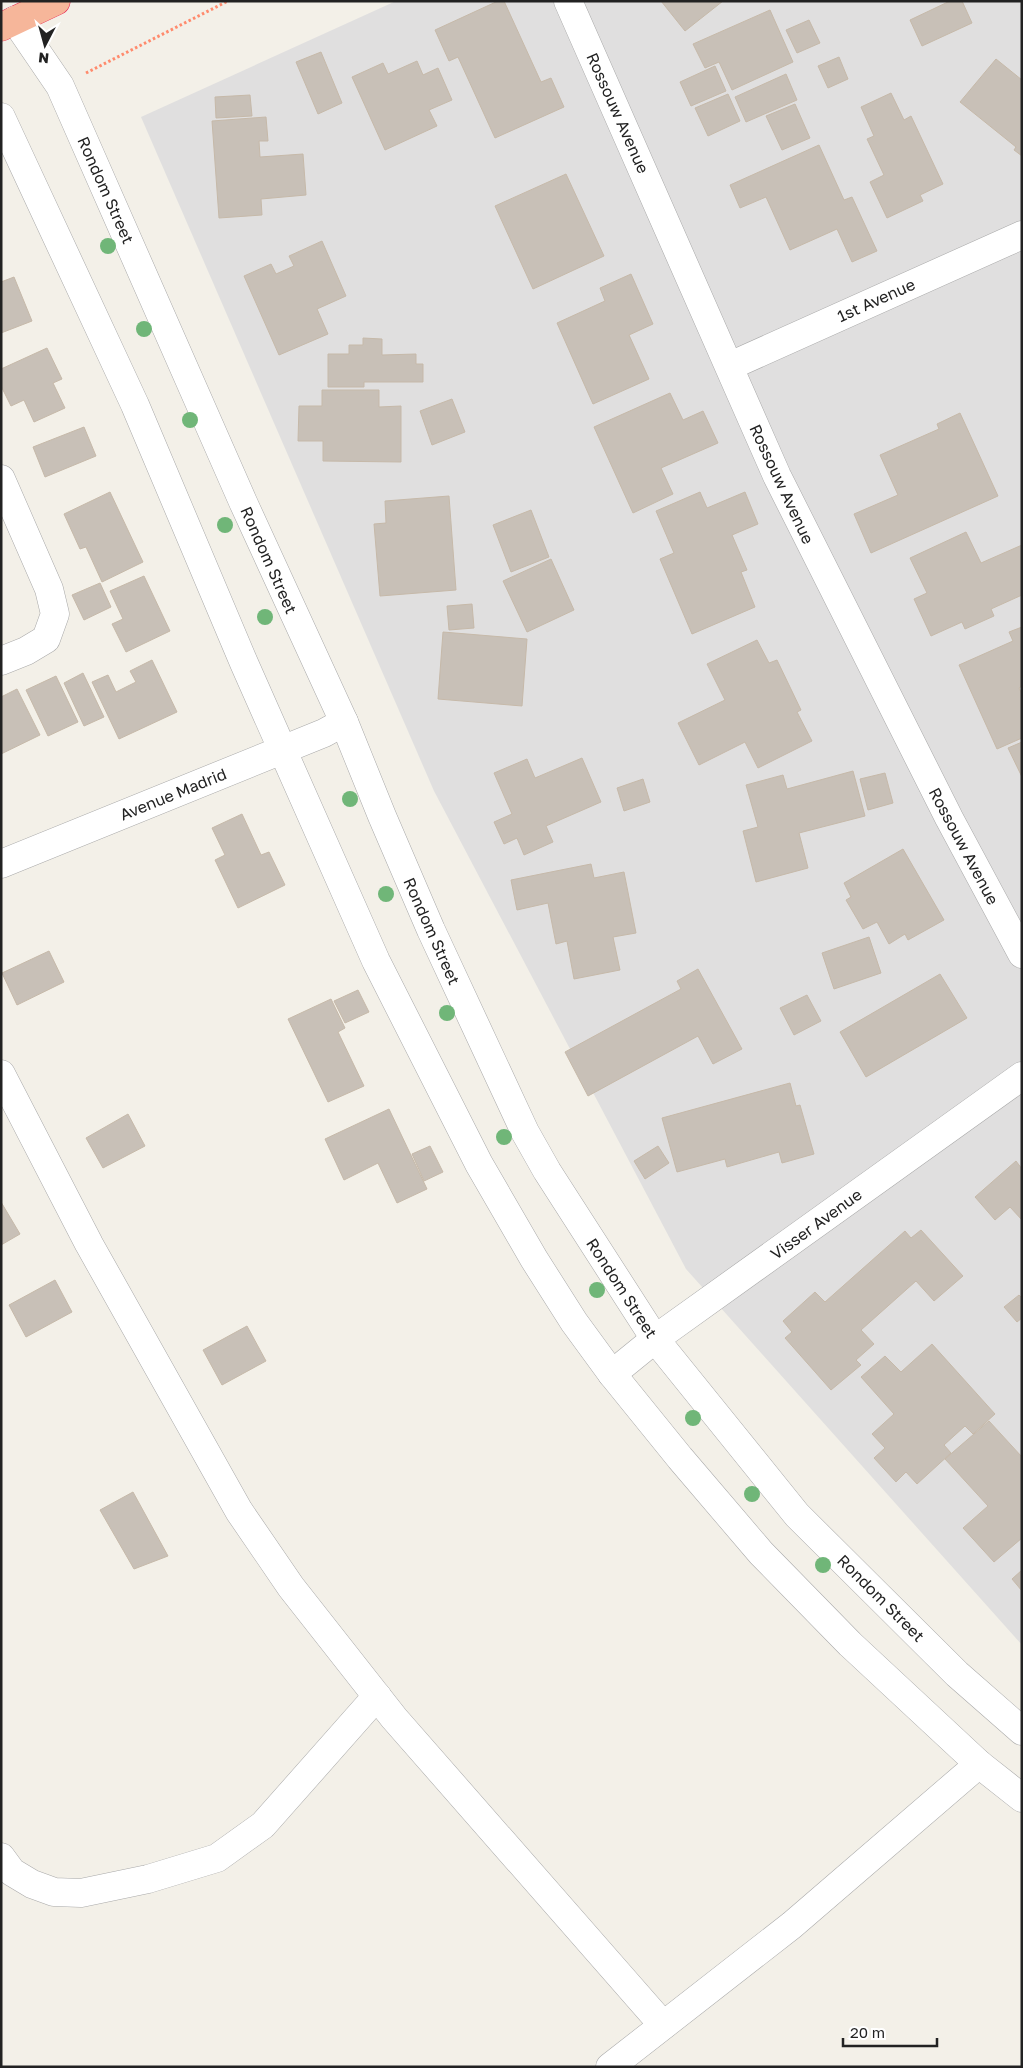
<svg xmlns="http://www.w3.org/2000/svg" width="1023" height="2068" font-family="'Golos Text',sans-serif">
	<style>
		.residential { fill: #e0dfdf }
		.building { fill: #c8c0b7; stroke: #c6b9a9 }
		.lines { fill: none; stroke-linecap: round; stroke-linejoin: round }
		.minor-casing { stroke: #a9a9a9; stroke-width: 29 }
		.tertiary-casing { stroke: #a9a9a9; stroke-width: 29 }
		.trunk-casing { stroke: #e91d4d; stroke-width: 29 }
		.path { stroke: #ff8b6d; stroke-width: 3; stroke-dasharray: 2.5 2.5; stroke-linecap: butt }
		.minor { stroke: #fff; stroke-width: 28 }
		.tertiary { stroke: #fff; stroke-width: 28 }
		.trunk { stroke: #f6b69a; stroke-width: 28 }
		.tree { fill: #70b678 }
		.labels { text-anchor: middle; dominant-baseline: central; stroke-width: 4; stroke-linejoin: round; paint-order: stroke }
		.street-label { font-size: 16px; fill: #222; stroke: #fff }
	</style>
	<rect width="100%" height="100%" fill="#f3f0e8"/>
	<!-- residential -->
	<polygon class="residential" points="396,1 1022,1 1022,1645 686,1269 434,791 141,117"/>
	<!-- building -->
	<g class="building">
		<polygon points="498,1 504,1 541,82 551,78 564,107 495,138 458,57 449,61 435,30"/>
		<polygon points="661,1 723,1 685,31"/>
		<polygon points="950,1 962,1 972,23 922,46 910,20"/>
		<polygon points="770,10 793,62 732,90 719,62 705,68 693,44"/>
		<polygon points="809,20 820,43 797,53 786,30"/>
		<polygon points="321,52 342,103 318,114 296,62"/>
		<polygon points="839,57 848,79 828,88 818,66"/>
		<polygon points="996,59 1022,80 1022,156 1014,150 1016,147 960,102"/>
		<polygon points="417,61 423,75 438,68 452,100 429,110 437,126 385,150 352,77 383,63 388,74"/>
		<polygon points="715,66 726,91 691,106 680,82"/>
		<polygon points="786,74 797,100 746,122 735,97"/>
		<polygon points="891,93 904,120 911,116 943,184 920,195 923,201 887,218 870,182 884,175 867,139 874,136 861,107"/>
		<polygon points="728,94 740,121 708,136 695,108"/>
		<polygon points="250,95 252,116 216,118 215,97"/>
		<polygon points="795,104 810,138 782,150 766,116"/>
		<polygon points="266,117 268,141 259,141 260,157 303,154 306,195 261,199 262,215 219,218 212,121"/>
		<polygon points="819,145 844,200 852,197 877,251 852,262 837,229 790,250 766,197 740,208 730,185"/>
		<polygon points="566,174 604,256 533,289 495,206"/>
		<polygon points="322,241 346,296 317,309 328,334 279,355 244,276 271,264 276,274 294,266 289,256"/>
		<polygon points="631,274 653,324 629,335 649,379 593,404 557,323 605,301 600,288"/>
		<polygon points="14,277 32,321 1,333 1,282"/>
		<polygon points="363,338 382,339 382,355 416,354 416,364 423,364 423,382 364,382 364,387 328,387 328,354 349,354 349,345 363,345"/>
		<polygon points="47,348 62,379 53,383 65,408 34,422 24,400 11,406 1,386 1,369"/>
		<polygon points="322,390 379,390 379,407 401,406 401,462 323,461 323,441 298,441 299,406 322,406"/>
		<polygon points="670,393 683,420 703,411 718,443 661,468 673,494 633,513 594,427"/>
		<polygon points="452,399 465,432 432,445 420,411"/>
		<polygon points="960,413 998,496 871,553 854,514 898,495 880,455 939,429 937,424"/>
		<polygon points="84,427 96,456 45,477 33,447"/>
		<polygon points="110,492 143,562 102,582 86,547 80,549 64,514"/>
		<polygon points="700,492 707,508 745,492 758,524 732,535 747,570 741,572 755,607 692,634 660,559 674,553 656,511"/>
		<polygon points="449,496 456,590 380,596 374,524 386,523 385,501"/>
		<polygon points="531,510 549,557 511,572 493,525"/>
		<polygon points="966,532 981,563 1022,545 1022,595 991,609 994,616 965,629 962,622 931,636 914,599 927,593 910,558"/>
		<polygon points="551,559 574,610 527,632 503,581"/>
		<polygon points="144,576 170,631 126,652 112,624 123,619 110,591"/>
		<polygon points="100,583 111,607 84,620 72,595"/>
		<polygon points="472,604 474,628 449,630 447,606"/>
		<polygon points="1022,627 1022,686 1019,688 1022,694 1022,738 997,749 959,665 1013,641 1009,632"/>
		<polygon points="443,632 527,639 522,706 438,699"/>
		<polygon points="757,640 769,663 777,660 801,710 797,712 812,741 758,768 745,742 699,765 678,723 725,700 707,664"/>
		<polygon points="152,660 177,712 119,739 92,682 108,675 116,692 136,682 130,671"/>
		<polygon points="83,673 104,717 84,726 64,683"/>
		<polygon points="56,676 78,722 48,736 26,690"/>
		<polygon points="17,689 40,735 1,754 1,697"/>
		<polygon points="1022,742 1022,777 1008,748"/>
		<polygon points="582,758 601,802 546,826 553,842 524,855 517,838 504,844 494,822 512,814 494,773 527,759 535,778"/>
		<polygon points="853,771 865,816 799,833 808,868 756,882 743,831 758,827 746,785 783,775 787,789"/>
		<polygon points="885,773 893,803 868,810 860,779"/>
		<polygon points="643,779 650,802 624,811 617,788"/>
		<polygon points="242,814 261,855 269,852 285,885 238,908 215,860 225,855 212,828"/>
		<polygon points="903,849 944,920 908,940 905,934 889,944 877,922 863,929 846,900 851,897 844,883"/>
		<polygon points="591,864 594,878 624,872 636,933 613,937 620,970 574,979 567,941 556,944 548,903 517,910 511,880"/>
		<polygon points="869,937 881,973 834,989 822,953"/>
		<polygon points="49,951 64,982 17,1005 2,973"/>
		<polygon points="698,969 742,1049 713,1064 698,1036 588,1096 565,1052 681,989 677,981"/>
		<polygon points="940,974 967,1018 866,1077 840,1032"/>
		<polygon points="358,990 369,1012 345,1023 334,1001"/>
		<polygon points="807,995 821,1021 794,1035 780,1008"/>
		<polygon points="331,999 345,1028 338,1032 364,1086 328,1102 288,1019"/>
		<polygon points="790,1083 796,1106 800,1105 814,1154 782,1163 779,1152 727,1167 725,1159 677,1172 662,1118"/>
		<polygon points="389,1109 427,1189 397,1203 378,1163 344,1180 325,1139"/>
		<polygon points="128,1114 145,1146 103,1168 86,1138"/>
		<polygon points="430,1146 443,1172 424,1181 412,1154"/>
		<polygon points="658,1146 669,1163 645,1179 634,1161"/>
		<polygon points="1016,1161 1022,1169 1022,1220 1010,1207 995,1220 975,1197"/>
		<polygon points="1,1202 20,1234 1,1245"/>
		<polygon points="921,1230 963,1276 934,1301 916,1281 861,1330 874,1344 856,1360 861,1365 831,1390 785,1338 792,1332 783,1321 815,1292 825,1302 905,1231 911,1238"/>
		<polygon points="55,1280 72,1312 26,1337 9,1305"/>
		<polygon points="1019,1295 1022,1298 1022,1318 1017,1322 1004,1307"/>
		<polygon points="247,1326 266,1361 222,1385 203,1350"/>
		<polygon points="932,1344 995,1414 973,1434 965,1426 944,1445 951,1453 917,1484 906,1472 896,1482 874,1458 885,1448 872,1434 894,1414 861,1377 885,1356 901,1372"/>
		<polygon points="989,1421 1022,1457 1022,1538 994,1562 963,1528 988,1506 945,1459"/>
		<polygon points="133,1492 168,1556 134,1569 100,1510"/>
		<polygon points="1022,1570 1022,1591 1012,1579"/>
	</g>
	<g class="lines">
		<defs>
			<g id="minor">
				<polyline points="568,1 777,476 949,818 1022,954"/>
				<polyline points="730,366 1022,235"/>
				<polyline points="1,479 49,589 55,614 46,639 26,651 1,661"/>
				<polyline points="1,864 324,733 344,722"/>
				<polyline points="1,1074 89,1244 239,1511 291,1587 394,1718 663,2025"/>
				<polyline points="612,1374 655,1339 1022,1076"/>
				<polyline points="1,1857 12,1872 32,1884 54,1892 81,1893 148,1879 217,1858 263,1825 377,1696"/>
				<polyline points="610,2067 792,1925 979,1764"/>
			</g>
			<g id="tertiary">
				<polyline points="15,20 60,86 243,502 344,722 382,816 431,930 525,1132 547,1171 655,1339 797,1515 957,1674 1022,1731"/>
				<polyline points="1,117 135,405 244,663 376,961 479,1164 534,1259 574,1322 612,1374 680,1458 761,1553 850,1644 979,1764 1022,1798"/>
			</g>
			<polyline id="trunk" points="1,27 56,1"/>
		</defs>
		<!-- minor casing -->
		<use href="#minor" class="minor-casing"/>
		<!-- tertiary casing -->
		<use href="#tertiary" class="tertiary-casing"/>
		<!-- trunk casing -->
		<use href="#trunk" class="trunk-casing"/>
		<!-- path -->
		<polyline class="path" points="86,73 228,1"/>
		<!-- minor -->
		<use href="#minor" class="minor"/>
		<!-- tertiary -->
		<use href="#tertiary" class="tertiary"/>
		<!-- trunk -->
		<use href="#trunk" class="trunk"/>
	</g>
	<!-- trees -->
	<g class="tree">
		<circle cx="108" cy="246" r="8"/>
		<circle cx="144" cy="329" r="8"/>
		<circle cx="190" cy="420" r="8"/>
		<circle cx="225" cy="525" r="8"/>
		<circle cx="265" cy="617" r="8"/>
		<circle cx="350" cy="799" r="8"/>
		<circle cx="386" cy="894" r="8"/>
		<circle cx="447" cy="1013" r="8"/>
		<circle cx="504" cy="1137" r="8"/>
		<circle cx="597" cy="1290" r="8"/>
		<circle cx="693" cy="1418" r="8"/>
		<circle cx="752" cy="1494" r="8"/>
		<circle cx="823" cy="1565" r="8"/>
	</g>
	<g class="labels">
		<!-- street labels -->
		<g class="street-label">
			<text transform="translate(618 113) rotate(66)">Rossouw Avenue</text>
			<text transform="translate(106 190) rotate(66)">Rondom Street</text>
			<text transform="translate(876 300) rotate(-24)">1st Avenue</text>
			<text transform="translate(782 484) rotate(65)">Rossouw Avenue</text>
			<text transform="translate(269 560) rotate(66)">Rondom Street</text>
			<text transform="translate(173 794) rotate(-22)">Avenue Madrid</text>
			<text transform="translate(964 846) rotate(62)">Rossouw Avenue</text>
			<text transform="translate(432 931) rotate(66)">Rondom Street</text>
			<text transform="translate(816 1224) rotate(-36)">Visser Avenue</text>
			<text transform="translate(622 1288) rotate(57)">Rondom Street</text>
			<text transform="translate(881 1598) rotate(45)">Rondom Street</text>
		</g>
	</g>
	<!-- border -->
	<rect width="1023" height="2068" fill="none" stroke="#222222" stroke-width="5"/>
	<!-- north arrow -->
	<g transform="translate(45 45) rotate(186)" stroke="#ffffff" stroke-width="4" paint-order="stroke">
	<path d="M0-4L9 19L0 12L-9 19Z" fill="#222222"/>
	<text y="-8" font-size="14" font-weight="bold" text-anchor="middle" fill="#222222">N</text>
	</g>
	<!-- scale -->
	<path d="M843 2038v8h94v-8" fill="none" stroke="#222222" stroke-width="2.5"/>
	<text x="850" y="2038" font-size="15" fill="#222222" stroke="#ffffff" stroke-width="4" paint-order="stroke">20 m</text>
</svg>
